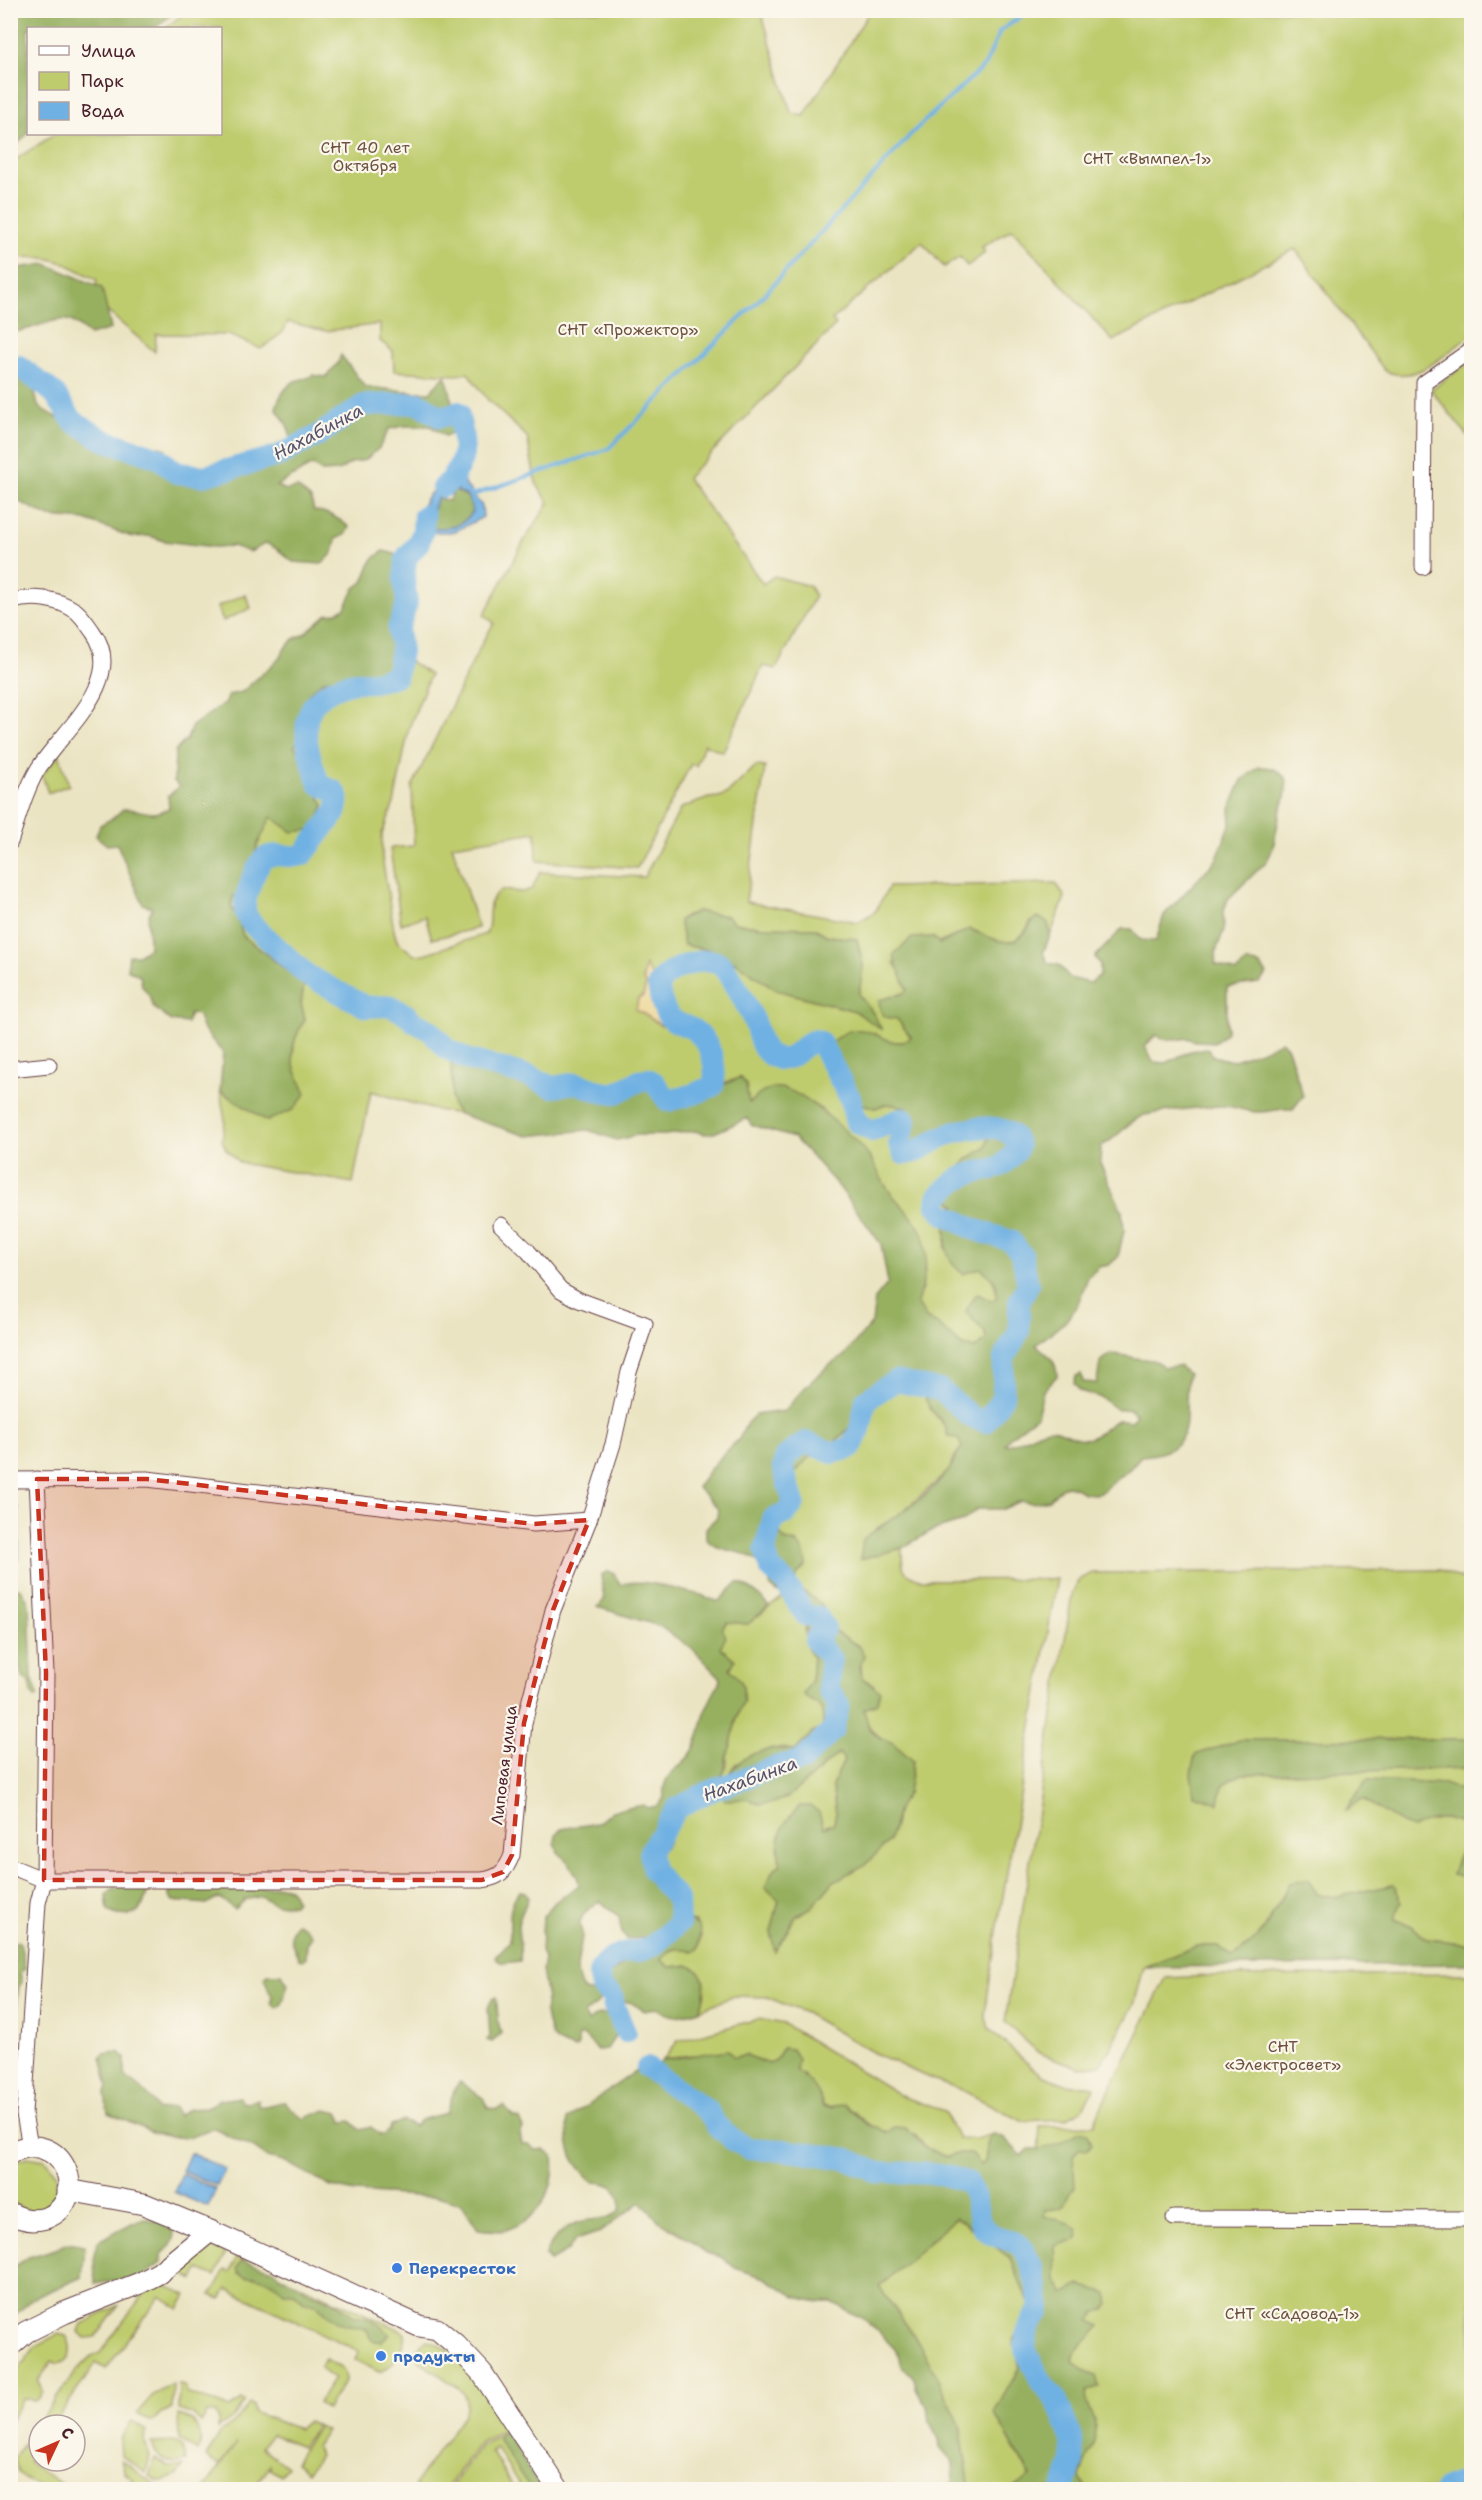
<svg xmlns="http://www.w3.org/2000/svg" width="1482" height="2500" font-family="'Shantell Sans',sans-serif">
	<style>
		.green { fill: #bfcc6e; stroke: #84764c; stroke-width: 1.5; fill-rule: evenodd }
		.forest { fill: #97b061; stroke: #706846; stroke-width: 1.5 }
		.sand { fill: #eeda9e; stroke: #9c7c64; stroke-width: 1.5 }
		.water { fill: #6fb1e3; stroke: #5c6887; stroke-width: 1.5; fill-rule: evenodd }
		.lines { fill: none; stroke-linecap: round; stroke-linejoin: round }
		.stream { stroke: #6fb1e3; stroke-width: 4 }
		.river { stroke: #6fb1e3; stroke-width: 22 }
		.street-casing { stroke: #623d42; stroke-width: 17 }
		.secondary-casing { stroke: #623d42; stroke-width: 23 }
		.street { stroke: #fff; stroke-width: 15 }
		.secondary { stroke: #fff; stroke-width: 21 }
		.marked { fill: #c8321e; fill-opacity: 0.2; stroke: #c8321e; stroke-width: 4.5; stroke-dasharray: 12 8; stroke-linejoin: round }
		.shop-dot { fill: #3f7fe0; stroke: #fbf7ec; stroke-width: 2 }
		.labels { text-anchor: middle; dominant-baseline: central; stroke-width: 4.5; stroke-linejoin: round; paint-order: stroke }
		.park-label { font-size: 16px; fill: #6d533f; stroke: #fbf7ec }
		.street-label { font-size: 16px; fill: #4a1f2b; stroke: #fbf7ec }
		.shop-label { font-size: 16px; font-weight: bold; fill: #366cbe; stroke: #fbf7ec; text-anchor: start }
		.water-label { font-size: 18px; font-style: italic; fill: #57526b; stroke: #fbf7ec }
	</style>
	<rect width="100%" height="100%" fill="#fbf7ec"/>
	<filter id="ink" filterUnits="userSpaceOnUse"><feTurbulence type="fractalNoise" baseFrequency=".0167" numOctaves="2"/><feDisplacementMap in="SourceGraphic" scale="12" xChannelSelector="R" yChannelSelector="G"/><feConvolveMatrix kernelMatrix="1 2 1 2 8 2 1 2 1" color-interpolation-filters="sRGB"/></filter>
	<filter id="wash" filterUnits="userSpaceOnUse"><feTurbulence type="fractalNoise" baseFrequency=".008" numOctaves="4" result="noise"/><feDisplacementMap in="SourceGraphic" scale="24" xChannelSelector="R" yChannelSelector="G"/><feGaussianBlur stdDeviation="1.35" result="paint"/><feColorMatrix in="noise" values="0 0 0 0 0 0 0 0 0 0 0 0 0 0 0 0 0 1.4 0 .05"/><feComposite in="paint" operator="in"/></filter>
	<g filter="url(#wash)">
		<rect width="100%" height="100%" fill="#ebe4c3"/>
		<!-- green -->
		<g class="green">
			<path d="M 187,11 L 761,11 L 791,113 L 804,116 L 870,11 L 1471,11 L 1471,335 C 1446,353 1417,385 1385,371 L 1295,249 L 1113,341 L 1012,229 L 982,247 L 985,253 L 967,266 L 960,257 L 944,267 L 922,242 L 832,320 L 836,325 L 687,478 L 763,584 L 774,576 L 809,586 L 815,596 L 776,669 L 763,666 L 723,752 L 704,744 L 696,766 L 691,764 L 637,868 L 537,861 L 536,832 L 452,845 L 478,928 L 432,939 L 425,916 L 401,924 L 390,848 L 414,846 L 412,787 L 481,645 L 494,623 L 484,615 L 524,541 L 549,503 L 536,483 L 527,437 L 488,400 L 468,373 L 457,375 L 394,371 L 393,351 L 380,341 L 380,324 L 326,331 L 288,322 L 283,332 L 261,349 L 229,335 L 156,334 L 155,352 L 94,300 L 97,280 C 60,260 53,255 11,258 L 11,167 L 19,157 L 55,134 L 220,134 L 220,28 L 165,28 Z"/>
			<polygon points="1471,361 1471,440 1431,390"/>
			<polygon points="245,594 251,608 223,621 217,607"/>
			<path d="M 394,655 L 408,660 L 430,675 L 409,728 L 394,803 L 382,834 L 382,857 L 394,931 L 397,941 L 414,955 L 424,954 L 486,934 C 494,916 482,904 501,890 L 522,892 L 532,889 L 540,872 L 644,877 L 681,808 L 709,798 L 719,797 L 728,793 L 756,766 L 765,767 L 746,902 L 858,922 L 875,912 L 889,887 L 1056,883 L 1065,897 L 1050,936 L 1048,923 L 1031,921 C 1014,956 997,939 970,929 L 894,963 L 902,974 L 907,990 L 903,994 L 890,996 L 897,1018 L 911,1037 C 899,1048 885,1038 872,1033 L 836,1067 L 857,1091 L 862,1104 L 875,1108 L 887,1104 L 907,1107 L 907,1122 L 928,1152 L 944,1137 L 973,1128 L 989,1138 L 985,1148 L 968,1158 L 944,1186 L 949,1199 L 956,1207 L 944,1219 L 947,1235 L 945,1248 C 966,1260 1001,1271 996,1299 L 966,1312 L 985,1332 L 986,1341 L 975,1348 L 962,1346 L 937,1324 L 926,1318 L 917,1303 L 923,1285 L 892,1195 L 879,1177 L 872,1160 L 821,1109 L 807,1101 L 749,1104 L 746,1085 L 731,1080 L 679,1104 L 664,1106 L 638,1088 L 615,1100 L 597,1098 L 574,1089 L 556,1092 L 538,1091 L 522,1080 L 476,1069 L 451,1058 C 451,1068 453,1078 452,1088 C 452,1102 449,1102 459,1114 L 431,1109 L 371,1091 L 353,1183 L 240,1163 L 226,1149 L 222,1140 L 225,1121 L 220,1091 L 267,1121 L 292,1067 L 295,1035 L 305,1019 L 301,1004 L 304,984 L 243,936 L 237,916 L 231,907 L 233,896 L 242,897 L 258,844 L 271,816 L 314,830 L 324,805 L 310,781 L 303,756 L 294,747 C 305,729 298,724 302,706 C 309,676 342,679 365,675 C 373,673 381,670 388,668 ZM 727,916 L 735,923 L 764,927 L 814,928 L 828,936 L 857,939 L 863,965 L 859,995 L 873,1013 L 881,1029 L 855,1011 L 777,990 L 735,962 L 710,950 L 684,945 ZM 645,966 L 652,978 L 658,980 L 662,978 L 658,985 L 659,991 L 664,995 L 670,1011 L 681,1020 L 661,1026 L 649,1016 L 638,999 L 643,996 L 646,985 L 643,979 Z"/>
			<polygon points="59,754 69,785 48,793 42,775"/>
			<path d="M 894,1380 L 919,1386 L 930,1408 L 945,1426 L 948,1436 L 958,1439 L 962,1447 L 952,1460 L 950,1470 L 895,1518 L 877,1528 L 860,1559 L 902,1548 C 902,1570 901,1573 922,1580 L 1057,1579 L 996,1937 L 985,2014 L 989,2029 L 1041,2075 L 1066,2084 L 1095,2087 L 1082,2110 L 1065,2119 L 1022,2121 L 960,2089 L 929,2078 L 874,2053 L 805,2013 L 767,1997 L 734,1996 L 699,2010 C 711,1988 703,1982 688,1965 L 670,1967 L 661,1960 C 670,1947 678,1947 693,1952 L 698,1949 L 701,1934 L 695,1922 L 683,1920 L 681,1916 L 686,1910 L 687,1902 L 682,1896 L 682,1890 L 668,1883 L 653,1881 L 649,1867 L 668,1843 L 673,1820 L 679,1812 L 697,1799 L 706,1797 L 714,1783 L 720,1778 L 727,1765 L 727,1754 L 740,1707 L 730,1669 L 735,1660 L 720,1647 L 722,1628 L 727,1622 L 748,1624 L 781,1598 C 820,1613 795,1633 813,1657 L 811,1682 L 808,1698 L 818,1703 L 823,1714 L 823,1728 L 812,1733 L 795,1751 L 781,1747 L 735,1764 L 724,1781 L 747,1799 L 759,1804 L 807,1781 L 839,1753 L 845,1760 L 832,1786 L 836,1813 L 834,1823 L 778,1846 L 780,1864 L 773,1871 L 779,1900 L 771,1932 L 775,1951 L 796,1916 L 812,1907 L 834,1881 L 866,1864 L 893,1829 L 899,1806 L 908,1792 L 913,1761 C 897,1745 860,1734 865,1707 C 866,1700 871,1692 874,1685 L 862,1678 L 860,1647 L 837,1633 L 821,1604 L 795,1585 L 797,1575 L 806,1566 L 797,1543 L 785,1540 L 775,1528 L 787,1498 L 788,1481 L 808,1458 L 826,1450 L 841,1436 L 852,1425 L 857,1409 Z"/>
			<path d="M 1440,1570 L 1471,1583 L 1471,1739 L 1240,1740 L 1196,1755 L 1218,1803 L 1222,1784 L 1242,1774 L 1471,1768 L 1471,1791 L 1465,1792 L 1444,1784 L 1368,1780 L 1348,1809 L 1362,1799 C 1379,1808 1394,1820 1412,1828 C 1434,1816 1444,1818 1469,1824 L 1471,1843 L 1458,1856 L 1452,1875 L 1471,1878 L 1471,1944 L 1426,1939 L 1412,1926 L 1394,1919 L 1393,1885 L 1337,1897 L 1318,1895 L 1289,1883 C 1271,1917 1267,1935 1233,1957 L 1218,1946 L 1197,1946 L 1144,1967 L 1134,2005 L 1101,2065 L 1080,2068 L 1039,2053 L 1005,2022 L 1072,1594 L 1079,1580 L 1092,1573 Z"/>
			<polygon points="1471,1974 1471,2489 1072,2489 1033,2232 1040,2126 1094,2125 1103,2103 1166,1978 1212,1976"/>
			<path d="M 758,2019 L 784,2024 L 903,2097 L 944,2111 L 958,2138 L 976,2139 L 993,2134 L 988,2141 L 985,2162 L 981,2165 L 960,2153 L 948,2157 L 928,2149 L 915,2135 C 890,2133 871,2132 854,2111 L 822,2106 L 804,2076 L 795,2070 L 783,2048 L 776,2060 L 769,2064 L 746,2055 L 735,2057 L 689,2055 L 663,2060 L 678,2041 Z"/>
			<path d="M 27,2157 L 45,2160 L 57,2175 L 57,2193 C 46,2212 26,2216 11,2200 L 11,2168 L 18,2160 Z"/>
			<polygon points="956,2217 1010,2258 1030,2305 1013,2341 1020,2367 994,2413 1031,2477 1012,2489 970,2489 960,2425 937,2376 913,2334 879,2287"/>
			<polygon points="206,2245 226,2253 215,2276 199,2269 194,2280 175,2270"/>
			<path d="M 237,2257 L 401,2330 L 405,2334 C 407,2346 391,2369 379,2372 L 355,2360 L 359,2351 L 227,2289 L 221,2299 L 211,2295 L 225,2270 L 230,2272 Z"/>
			<polygon points="162,2284 187,2295 179,2309 160,2296 106,2369 96,2363 53,2425 39,2425 39,2445 28,2462 69,2489 42,2489 18,2473 14,2458 75,2372 90,2357 100,2353 145,2292 155,2285"/>
			<polygon points="119,2305 96,2337 85,2338 79,2332 82,2324"/>
			<path d="M 58,2334 L 66,2336 C 73,2347 72,2361 58,2364 L 52,2361 L 38,2381 C 45,2389 44,2395 35,2401 L 23,2399 L 11,2420 L 11,2380 L 35,2347 Z"/>
			<path d="M 428,2340 C 468,2352 486,2397 505,2429 L 479,2443 L 446,2489 L 420,2489 L 414,2485 L 463,2416 C 469,2404 467,2396 457,2387 L 418,2360 L 416,2351 L 423,2342 Z"/>
			<polygon points="325,2359 344,2370 346,2379 327,2409 318,2403 334,2379 320,2368"/>
			<polygon points="173,2384 172,2409 161,2413 152,2422 137,2413 153,2395"/>
			<polygon points="179,2384 186,2387 186,2393 230,2408 242,2400 245,2402 233,2418 218,2428 219,2419 215,2413 207,2413 201,2423 192,2414 178,2410"/>
			<polygon points="249,2404 253,2405 255,2413 298,2429 307,2421 316,2425 302,2447 271,2434 261,2447 287,2466 280,2476 270,2469 270,2465 253,2489 204,2489 236,2443 219,2466 206,2457 220,2433 235,2422"/>
			<path d="M 178,2415 C 197,2418 206,2435 197,2452 L 179,2439 Z"/>
			<polygon points="132,2421 146,2431 145,2443 150,2456 146,2473 121,2456 120,2439"/>
			<polygon points="318,2426 327,2430 316,2447 319,2455 308,2472 295,2463"/>
			<polygon points="499,2435 534,2489 522,2489 496,2448 491,2451 514,2489 449,2490 480,2446"/>
			<path d="M 177,2442 L 183,2447 L 186,2461 C 170,2466 156,2460 152,2443 Z"/>
			<polygon points="155,2458 169,2467 184,2466 176,2476 159,2482 149,2476"/>
			<polygon points="121,2460 157,2486 153,2489 133,2489 133,2479 125,2473"/>
		</g>
		<!-- forest -->
		<g class="forest">
			<polygon points="11,10 176,10 176,11 155,28 28,28 28,133 11,151"/>
			<path d="M 46,264 L 102,288 L 111,329 L 90,335 C 85,331 77,324 71,321 C 53,315 29,333 11,332 L 11,269 Z"/>
			<path d="M 341,355 L 365,387 L 415,392 L 430,392 L 445,376 C 454,393 450,408 456,426 L 452,433 L 445,436 L 430,426 L 403,426 L 389,429 L 379,448 L 365,460 L 351,463 L 338,471 L 322,472 L 312,465 L 276,486 L 286,490 L 298,488 L 311,499 L 314,511 C 326,511 340,519 349,527 L 345,535 L 336,539 L 333,553 L 322,564 L 293,562 L 277,549 L 266,543 L 250,552 L 233,546 L 215,547 L 164,541 L 150,536 L 132,537 L 85,520 L 50,517 L 20,502 L 11,500 L 11,367 L 32,382 L 38,405 L 43,410 L 79,430 L 95,443 L 134,452 L 159,446 L 166,449 L 169,472 C 190,476 216,472 236,469 C 246,468 250,466 259,469 L 262,458 L 268,448 L 278,448 L 284,458 L 292,454 C 294,438 287,421 276,409 C 278,398 285,387 295,381 C 301,378 307,380 313,375 L 326,377 L 338,363 Z"/>
			<path d="M 454,490 L 467,496 L 473,511 C 463,527 447,530 429,527 L 427,515 L 431,513 L 438,498 L 449,501 Z"/>
			<path d="M 383,551 L 395,554 C 403,571 400,590 404,607 L 390,622 L 389,633 L 394,655 L 388,668 L 366,675 L 324,680 L 310,692 L 302,705 L 301,736 L 294,747 L 303,756 L 310,781 L 324,805 L 315,829 L 293,832 L 271,817 L 258,844 L 241,897 L 233,896 L 231,907 L 237,916 L 243,936 L 304,984 L 301,1004 L 305,1019 C 286,1050 291,1063 306,1094 L 293,1110 L 267,1121 L 220,1091 L 223,1053 L 202,1028 L 198,1015 L 190,1013 L 187,1023 L 171,1021 L 154,1008 L 149,995 L 142,986 L 140,976 L 127,969 L 129,955 L 138,955 L 149,948 C 150,932 144,922 152,908 L 143,904 L 117,844 L 107,845 L 96,836 L 100,825 L 113,818 L 123,809 C 142,808 150,819 169,808 L 168,796 L 179,787 L 174,781 L 175,751 L 187,739 L 192,726 L 226,702 L 229,695 L 242,692 L 281,657 L 284,649 L 295,638 L 303,635 L 327,614 L 336,613 L 345,608 L 355,588 L 363,582 L 372,560 Z"/>
			<path d="M 1259,767 C 1273,767 1278,769 1287,780 L 1285,798 L 1280,812 L 1273,848 L 1267,861 L 1228,899 L 1223,913 L 1224,930 L 1217,948 L 1215,964 L 1236,972 L 1247,962 L 1260,965 L 1267,974 L 1259,983 L 1227,987 L 1227,1032 L 1216,1042 L 1196,1041 L 1187,1038 L 1176,1040 L 1162,1039 L 1156,1035 L 1145,1046 L 1153,1062 L 1166,1063 L 1190,1051 L 1209,1049 L 1213,1056 L 1232,1061 C 1248,1054 1266,1051 1281,1041 L 1288,1048 L 1303,1096 L 1293,1109 C 1280,1108 1273,1111 1261,1112 C 1249,1113 1237,1107 1225,1106 C 1216,1105 1148,1113 1142,1116 C 1125,1124 1117,1139 1101,1146 L 1100,1163 L 1122,1211 L 1124,1230 L 1118,1257 L 1109,1265 L 1099,1267 L 1088,1277 L 1077,1306 L 1066,1321 L 1036,1345 C 1047,1353 1057,1361 1057,1376 L 1043,1391 L 1037,1416 L 1010,1437 L 1005,1445 C 1020,1445 1033,1431 1049,1429 C 1063,1428 1074,1442 1090,1438 C 1099,1435 1110,1424 1117,1420 C 1121,1419 1128,1421 1132,1421 L 1136,1415 L 1129,1409 L 1117,1410 L 1102,1398 L 1080,1391 L 1074,1383 L 1076,1376 L 1081,1374 L 1083,1382 L 1097,1383 L 1100,1362 L 1111,1354 C 1119,1354 1123,1356 1131,1357 C 1145,1361 1152,1356 1164,1367 L 1179,1366 L 1188,1374 C 1181,1415 1202,1452 1141,1456 L 1127,1472 L 1118,1477 L 1104,1490 L 1096,1494 L 1084,1493 L 1076,1488 L 1067,1486 L 1061,1488 L 1049,1500 L 1032,1503 L 1021,1501 L 1003,1509 L 977,1509 L 963,1521 L 931,1531 L 902,1548 L 860,1559 L 863,1539 C 891,1518 926,1500 948,1471 C 954,1464 954,1456 962,1447 L 958,1439 L 948,1436 L 945,1426 L 930,1408 L 919,1386 L 894,1381 L 858,1409 L 852,1425 L 841,1436 L 826,1450 L 808,1458 L 788,1481 L 787,1498 L 775,1528 L 785,1540 C 801,1544 805,1549 806,1566 L 797,1575 L 795,1585 L 821,1604 L 837,1633 L 860,1647 L 864,1655 L 860,1667 L 862,1678 L 880,1691 L 877,1703 L 864,1709 L 869,1728 L 879,1737 L 893,1743 L 913,1761 L 908,1792 L 899,1806 L 889,1841 L 866,1864 L 834,1881 L 812,1907 L 796,1916 L 775,1952 L 771,1932 L 779,1900 L 765,1887 L 773,1871 L 780,1864 C 777,1836 779,1825 800,1806 L 810,1806 L 819,1812 L 824,1828 L 834,1823 L 836,1813 L 832,1786 L 844,1760 L 839,1753 L 789,1796 L 774,1803 L 759,1804 L 747,1799 L 725,1800 L 721,1796 C 727,1760 760,1743 795,1751 L 812,1733 L 823,1728 C 823,1699 819,1710 803,1694 L 811,1682 L 813,1657 C 799,1639 811,1632 805,1617 C 800,1605 779,1595 770,1586 L 770,1577 C 766,1572 763,1566 758,1562 C 743,1548 720,1554 706,1539 L 706,1528 L 717,1517 L 718,1509 L 697,1487 L 714,1464 L 739,1439 L 747,1423 L 755,1415 L 785,1411 L 804,1388 L 828,1366 L 844,1356 L 872,1323 L 875,1299 L 888,1283 L 881,1244 L 840,1188 L 816,1161 L 794,1138 L 751,1125 L 748,1118 L 714,1133 L 705,1134 L 695,1131 L 665,1135 L 637,1135 L 617,1140 L 588,1130 L 527,1136 L 459,1114 C 449,1102 452,1102 452,1088 C 453,1078 451,1068 451,1058 L 476,1069 L 522,1080 L 538,1091 L 556,1092 L 574,1089 L 597,1098 L 615,1100 L 638,1088 L 648,1087 L 664,1106 L 679,1104 L 741,1077 L 746,1085 L 749,1103 C 759,1095 766,1086 780,1088 C 803,1090 860,1141 872,1161 C 878,1171 882,1182 890,1192 C 900,1205 914,1216 921,1231 C 931,1254 924,1281 917,1303 L 926,1318 L 937,1324 L 962,1346 L 975,1348 L 986,1341 L 985,1332 L 966,1312 L 972,1299 L 978,1294 L 991,1301 L 996,1299 C 999,1283 993,1277 980,1268 L 963,1274 C 939,1253 950,1246 944,1219 L 956,1206 L 949,1199 L 944,1186 L 969,1158 L 985,1148 L 989,1138 L 973,1128 C 964,1131 953,1133 945,1137 C 934,1142 925,1154 914,1161 L 905,1153 L 898,1135 L 907,1122 L 907,1107 L 887,1104 L 875,1108 L 862,1104 L 857,1091 L 836,1067 L 831,1043 C 866,1007 889,1058 911,1037 L 897,1019 L 885,1017 L 880,1010 L 879,1000 L 902,994 L 907,990 C 903,977 895,967 894,954 L 912,938 L 933,937 L 940,944 L 969,929 C 989,936 1010,953 1026,931 C 1031,924 1031,921 1038,917 L 1048,923 L 1050,936 L 1043,953 L 1048,963 L 1059,965 L 1070,978 L 1090,983 L 1100,975 L 1100,964 L 1095,957 L 1122,929 L 1132,929 L 1141,940 L 1156,941 L 1164,915 L 1217,859 L 1231,822 L 1230,808 L 1237,791 L 1242,780 Z"/>
			<polygon points="697,911 727,916 735,923 764,927 814,928 828,936 857,939 863,965 859,995 873,1013 882,1030 855,1011 777,990 735,962 710,950 684,945 679,920"/>
			<path d="M 607,1572 L 613,1573 L 621,1585 C 639,1576 680,1591 701,1595 C 707,1597 712,1601 719,1601 L 737,1583 C 750,1586 760,1596 769,1606 L 748,1624 L 727,1622 L 722,1628 L 726,1637 L 720,1647 L 735,1660 L 730,1669 C 734,1674 742,1680 743,1686 C 744,1692 742,1696 744,1702 C 733,1717 735,1738 728,1753 C 722,1767 730,1770 714,1783 L 713,1792 L 697,1799 L 679,1812 L 673,1820 L 668,1843 L 649,1867 L 653,1881 L 668,1883 L 682,1890 L 682,1896 L 687,1905 L 681,1916 L 683,1920 C 704,1923 701,1930 698,1948 L 693,1952 C 679,1947 670,1947 661,1960 L 670,1967 C 676,1967 684,1964 690,1966 C 709,1973 706,1997 699,2010 C 679,2016 674,2020 657,2008 L 645,2011 L 630,2002 L 608,2003 L 603,1997 L 605,1978 L 636,1954 L 644,1954 L 656,1941 L 644,1938 L 627,1939 L 622,1934 L 619,1917 L 600,1901 C 592,1907 583,1911 580,1922 C 579,1926 583,1931 582,1936 C 580,1956 571,1973 584,1991 L 596,1993 L 600,1998 L 598,2003 L 584,2014 L 588,2022 C 592,2019 596,2015 601,2014 C 611,2012 620,2022 617,2032 C 615,2038 610,2044 607,2049 L 598,2050 L 583,2035 L 578,2036 L 578,2047 L 574,2049 L 557,2042 L 552,2037 L 545,2012 L 547,2000 L 542,1970 L 544,1958 L 541,1951 L 543,1917 L 555,1902 L 579,1885 L 577,1876 L 568,1862 L 558,1852 L 555,1842 L 556,1834 L 561,1829 L 598,1823 L 612,1811 L 644,1805 L 647,1808 L 657,1806 L 664,1798 C 661,1771 681,1770 692,1752 C 701,1739 701,1722 707,1707 C 711,1698 717,1688 721,1678 L 693,1649 L 659,1626 L 598,1607 L 604,1600 L 601,1575 Z"/>
			<polygon points="11,1586 21,1589 29,1603 32,1678 38,1695 35,1698 31,1693 29,1682 22,1677 18,1664 15,1636 11,1624"/>
			<polygon points="1471,1739 1471,1768 1242,1774 1223,1784 1219,1803 1194,1795 1191,1773 1195,1755 1240,1740"/>
			<path d="M 1367,1780 L 1444,1784 L 1465,1792 L 1471,1791 L 1471,1840 L 1469,1824 C 1445,1817 1434,1816 1412,1828 C 1394,1820 1379,1808 1362,1799 L 1345,1811 Z"/>
			<polygon points="1471,1843 1471,1878 1452,1875 1458,1856"/>
			<path d="M 1308,1880 L 1318,1895 L 1337,1897 L 1394,1885 L 1402,1902 L 1394,1919 L 1412,1926 L 1426,1939 L 1471,1944 L 1471,1964 L 1144,1967 L 1197,1946 L 1218,1946 L 1233,1957 C 1267,1935 1271,1917 1289,1883 Z"/>
			<path d="M 249,1883 C 266,1897 285,1872 296,1900 L 293,1904 C 282,1906 271,1905 262,1896 L 245,1900 L 235,1909 L 219,1898 L 213,1900 L 207,1904 L 173,1901 L 168,1894 L 180,1884 Z"/>
			<path d="M 144,1884 L 149,1889 C 145,1895 145,1903 141,1908 C 134,1919 117,1916 108,1911 L 106,1895 L 112,1889 Z"/>
			<path d="M 520,1891 L 525,1892 L 528,1897 C 526,1906 519,1917 518,1925 C 518,1937 522,1949 520,1961 L 503,1963 L 497,1960 L 495,1957 L 510,1941 C 510,1925 507,1903 520,1891 Z"/>
			<path d="M 297,1923 L 306,1928 L 312,1936 L 307,1944 L 306,1957 L 302,1960 L 299,1959 C 293,1945 285,1936 297,1923 Z"/>
			<polygon points="17,1941 20,1943 25,1969 20,1973 22,1982 19,1986 17,2005 17,2037 14,2048 16,2063 11,2079 10,1981 15,1961 14,1944"/>
			<polygon points="268,1974 281,1974 288,1984 282,2004 277,2008 271,2004 273,1997 269,1991 264,1978"/>
			<path d="M 496,1997 C 498,2009 497,2022 501,2033 L 492,2042 L 487,2040 L 490,2037 L 488,2008 L 492,1999 Z"/>
			<path d="M 783,2048 L 792,2049 L 798,2059 L 796,2070 C 807,2078 822,2091 822,2106 L 830,2108 L 844,2104 C 855,2111 864,2128 878,2127 L 887,2133 L 894,2127 L 905,2128 L 928,2149 L 948,2157 L 960,2153 L 971,2153 L 981,2165 L 985,2162 L 988,2141 L 993,2134 L 1002,2136 L 1022,2156 L 1029,2149 C 1049,2150 1064,2143 1079,2131 L 1087,2133 L 1092,2144 L 1088,2149 L 1079,2149 L 1073,2156 L 1075,2187 C 1059,2203 1074,2208 1045,2210 L 1044,2216 L 1069,2223 L 1078,2230 L 1078,2239 L 1055,2246 L 1056,2280 L 1065,2294 L 1079,2285 C 1089,2290 1097,2290 1107,2294 L 1109,2304 L 1105,2310 L 1097,2311 L 1090,2321 L 1100,2326 L 1076,2351 L 1073,2360 L 1087,2373 L 1096,2376 L 1099,2387 L 1088,2390 C 1084,2414 1096,2414 1096,2430 C 1096,2448 1082,2462 1080,2478 L 1087,2489 L 1012,2489 L 1031,2476 L 994,2413 L 1020,2367 L 1013,2341 L 1030,2305 L 1010,2258 L 957,2217 L 879,2287 L 913,2334 L 937,2376 L 960,2425 L 970,2489 L 944,2489 L 954,2481 L 953,2462 L 940,2447 L 939,2439 L 929,2421 L 927,2406 L 917,2391 L 914,2378 L 901,2364 L 900,2357 L 894,2348 L 867,2321 L 832,2302 L 818,2302 L 796,2297 L 765,2278 L 735,2268 L 722,2257 L 705,2253 L 692,2240 L 660,2222 L 641,2202 L 600,2232 L 575,2240 L 568,2251 L 550,2261 L 545,2255 C 551,2240 566,2224 583,2221 C 597,2218 608,2221 620,2211 C 623,2191 613,2182 593,2182 C 571,2162 567,2150 567,2120 L 637,2070 L 652,2071 L 663,2060 L 728,2050 L 735,2057 L 746,2055 L 769,2064 L 776,2060 Z"/>
			<path d="M 119,2052 L 125,2058 L 125,2076 C 138,2085 152,2097 158,2110 L 174,2107 L 178,2116 L 189,2109 L 206,2108 L 220,2100 L 240,2097 L 242,2102 L 247,2103 L 258,2099 L 258,2106 C 267,2108 275,2102 285,2102 L 303,2119 L 326,2110 L 338,2113 L 343,2122 L 351,2121 L 360,2130 L 371,2127 L 380,2135 L 384,2135 L 389,2130 L 390,2125 L 403,2121 L 414,2126 L 420,2120 L 446,2113 L 455,2088 L 460,2082 L 483,2098 L 488,2108 L 497,2109 L 504,2106 L 513,2117 L 519,2119 L 523,2128 L 520,2134 L 522,2144 L 529,2144 L 535,2150 L 545,2150 L 553,2156 C 557,2190 539,2219 506,2230 C 499,2232 486,2230 478,2229 L 462,2204 L 444,2198 L 356,2192 L 331,2187 L 284,2161 L 267,2157 L 254,2148 L 214,2129 C 204,2129 197,2137 187,2137 C 159,2140 134,2123 108,2113 L 105,2094 L 108,2087 L 101,2057 L 104,2054 Z"/>
			<path d="M 146,2219 C 158,2220 183,2228 171,2245 C 169,2248 164,2252 161,2255 L 161,2263 L 141,2277 L 95,2284 L 94,2254 L 98,2241 L 132,2223 Z"/>
			<polygon points="67,2243 85,2246 82,2277 34,2298 11,2318 11,2268 29,2257 56,2249"/>
			<path d="M 242,2260 L 273,2269 L 281,2277 L 299,2284 L 308,2292 L 335,2302 L 354,2316 L 372,2319 L 390,2334 L 380,2342 L 373,2340 L 366,2329 L 337,2322 L 315,2304 L 304,2302 L 294,2293 L 285,2293 C 276,2284 260,2275 247,2277 L 239,2273 L 237,2268 Z"/>
			<path d="M 505,2432 C 520,2448 525,2470 540,2486 L 538,2489 L 531,2489 C 519,2473 509,2456 498,2439 L 501,2433 Z"/>
		</g>
		<!-- sand -->
		<path class="sand" d="M 645,965 L 652,977 L 658,980 L 663,978 L 658,985 C 660,996 672,1013 681,1020 L 671,1029 C 658,1026 649,1015 636,1010 L 638,999 L 643,996 L 646,985 L 643,980 Z"/>
		<!-- water -->
		<g class="water">
			<path d="M 461,466 L 463,472 L 460,478 L 482,506 L 483,517 L 454,532 L 432,532 L 427,539 L 418,544 C 418,510 420,495 451,478 L 453,471 ZM 451,483 L 456,484 L 458,491 L 467,496 L 473,511 C 463,527 447,530 430,527 L 427,515 L 431,513 L 439,495 Z"/>
			<polygon points="404,613 408,615 406,621 409,627 402,635 401,651 394,655 389,633 390,622"/>
			<polygon points="11,1506 18,1507 19,1559 11,1568"/>
			<polygon points="190,2153 225,2169 217,2186 182,2171"/>
			<polygon points="182,2174 216,2189 208,2207 174,2192"/>
		</g>
		<g class="lines">
			<!-- stream -->
			<polyline class="stream" points="470,494 473,495 608,449 760,299 913,132 985,65 1000,31 1030,10"/>
			<!-- river -->
			<g class="river">
				<path d="M 10,366 L 19,366 L 54,393 L 73,421 L 104,440 L 159,458 L 177,473 L 204,476 L 278,456 L 317,436 L 363,405 L 419,403 L 440,417 L 458,412 C 462,433 470,455 454,473 L 454,478 L 443,487"/>
				<path d="M 424,516 L 423,531 L 418,544 L 406,558 L 404,581 L 407,604 L 398,629 L 401,651 L 396,676 C 389,678 381,681 373,682 C 366,683 357,681 350,683 C 291,699 304,740 319,784 L 334,791 L 338,796 L 336,812 L 303,855 C 292,859 276,852 266,857 C 257,862 244,898 245,908 C 245,915 249,920 253,925 L 307,975 L 366,1007 L 391,1006 L 407,1015 L 414,1022 L 430,1030 L 447,1049 L 469,1060 L 529,1076 L 552,1087 L 576,1083 L 605,1093 L 616,1093 L 641,1080 L 648,1079 L 654,1082 L 668,1101 L 694,1094 L 713,1086 C 718,1067 711,1042 694,1030 C 686,1025 676,1024 669,1017 C 662,1008 660,996 658,985 C 667,972 677,968 692,963 C 701,960 710,959 719,963 C 729,969 752,1015 756,1027 C 760,1041 762,1055 779,1059 C 793,1062 802,1044 814,1040 L 820,1042 L 850,1098 L 856,1122 L 872,1131 L 902,1118 L 906,1121 L 899,1144 L 904,1154 C 918,1154 929,1143 942,1137 C 962,1128 1014,1117 1018,1148 C 998,1176 990,1166 964,1176 C 954,1180 946,1189 938,1197 L 937,1206 L 944,1214 L 976,1230 L 1011,1241 L 1022,1255 L 1028,1285 L 1019,1302 L 1019,1331 L 1004,1358 L 1003,1397 L 986,1422 L 973,1418 L 940,1390 L 895,1381 L 866,1400 L 860,1429 L 851,1448 L 833,1453 L 805,1442 L 785,1457 L 783,1468 L 794,1503 L 787,1513 L 773,1519 L 765,1550 L 770,1568 L 785,1582 L 805,1615 L 818,1617 L 825,1628 L 815,1640 L 831,1659 L 828,1689 L 839,1705 L 833,1730 L 802,1761 L 778,1766 L 708,1792 L 677,1808 L 650,1851 L 653,1871 L 678,1900 L 679,1923 C 669,1931 658,1944 646,1949 C 640,1952 634,1951 628,1952 C 616,1954 598,1964 599,1978 C 600,1987 605,1992 612,1995 L 614,2006 L 625,2032"/>
				<path d="M 647,2068 L 708,2111 L 717,2126 L 733,2140 L 748,2148 L 782,2150 L 848,2159 L 876,2172 L 941,2174 L 967,2182 C 970,2188 974,2193 975,2199 C 978,2208 977,2217 982,2225 C 990,2238 1003,2237 1014,2242 C 1034,2253 1038,2290 1040,2310 L 1032,2321 L 1026,2336 L 1025,2350 L 1044,2386 L 1057,2401 L 1072,2440 L 1073,2461 L 1063,2490"/>
				<polyline points="1444,2490 1472,2478"/>
			</g>
		</g>
	</g>
	<g filter="url(#ink)">
		<g class="lines">
			<defs>
				<g id="street">
					<polyline points="1423,567 1424,383 1472,349"/>
					<path d="M 10,602 C 32,595 57,598 76,611 C 83,617 88,625 93,632 C 128,680 62,731 38,769 C 25,791 18,818 10,842"/>
					<polyline points="10,1069 49,1065"/>
					<polyline points="10,1480 147,1479 534,1524 589,1520"/>
					<path d="M 10,1866 L 44,1880 L 482,1880 C 499,1878 506,1871 512,1855 L 524,1723 L 553,1610 L 589,1520 L 613,1444 L 629,1372 L 645,1324 L 579,1300 L 561,1290 L 528,1251 L 501,1225"/>
					<polyline points="30,2146 24,2114 38,1903 44,1880 46,1673 37,1479"/>
					<polyline points="1174,2218 1472,2219"/>
				</g>
				<g id="secondary">
					<path d="M 10,2153 C 62,2125 93,2200 46,2218 C 33,2222 22,2220 10,2213"/>
					<polyline points="68,2190 144,2204 210,2231 419,2326 437,2329 455,2344 482,2373 559,2490"/>
					<polyline points="10,2346 26,2332 64,2313 140,2283 159,2273 210,2231"/>
				</g>
			</defs>
			<!-- street casing -->
			<use href="#street" class="street-casing"/>
			<!-- secondary casing -->
			<use href="#secondary" class="secondary-casing"/>
			<!-- street -->
			<use href="#street" class="street"/>
			<!-- secondary -->
			<use href="#secondary" class="secondary"/>
		</g>
	</g>
	<!-- marked area -->
	<path class="marked" d="M 37,1479 L 147,1479 L 534,1524 L 589,1520 L 553,1610 L 524,1723 L 512,1855 L 503,1872 L 482,1880 L 44,1880 L 46,1673 Z"/>
	<!-- markers -->
	<g class="shop-dot">
		<circle cx="397" cy="2268" r="6"/>
		<circle cx="381" cy="2356" r="6"/>
	</g>
	<g class="labels">
		<!-- park labels -->
		<g class="park-label">
			<text x="365" y="147">СНТ 40 лет<tspan x="365" dy="18">Октября</tspan></text>
			<text x="1147" y="158">СНТ «Вымпел-1»</text>
			<text x="628" y="329">СНТ «Прожектор»</text>
			<text x="1283" y="2046">СНТ<tspan x="1283" dy="18">«Электросвет»</tspan></text>
			<text x="1292" y="2313">СНТ «Садовод-1»</text>
		</g>
		<!-- street labels -->
		<g class="street-label">
			<text transform="translate(504 1765) rotate(-83)">Липовая улица</text>
		</g>
		<!-- shop labels -->
		<g class="shop-label">
			<text x="409" y="2268">Перекресток</text>
			<text x="393" y="2356">продукты</text>
		</g>
		<!-- water labels -->
		<g class="water-label">
			<text transform="translate(318 432) rotate(-28)">Нахабинка</text>
			<text transform="translate(750 1779) rotate(-20)">Нахабинка</text>
		</g>
	</g>
	<!-- margin -->
	<rect width="1482" height="2500" fill="none" stroke="#fbf7ec" stroke-width="36"/>
	<!-- legend -->
	<rect x="27" y="27" width="195" height="108" fill="#fbf7ec" stroke="#b4a19f" stroke-width="1.5"/>
	<rect x="39" y="46" width="30" height="9" fill="#ffffff" stroke="#b4a19f" stroke-width="1.5"/>
	<text x="81" y="57" font-size="18" fill="#4a1f2b">Улица</text>
	<rect x="39" y="72" width="30" height="18" fill="#bfcc6e" stroke="#b4a19f" stroke-width="1.5"/>
	<text x="81" y="87" font-size="18" fill="#4a1f2b">Парк</text>
	<rect x="39" y="102" width="30" height="18" fill="#6fb1e3" stroke="#b4a19f" stroke-width="1.5"/>
	<text x="81" y="117" font-size="18" fill="#4a1f2b">Вода</text>
	<!-- north arrow -->
	<g transform="translate(57 2443) rotate(46)"><circle r="28" fill="#fbf7ec" stroke="#b4a19f" stroke-width="1.5"/>
	<path d="M0-4.5L10 22L0 15L-10 22Z" fill="#c8321e"/>
	<text y="-9" font-size="16" font-weight="bold" text-anchor="middle" fill="#4a1f2b">С</text>
	</g>
</svg>
